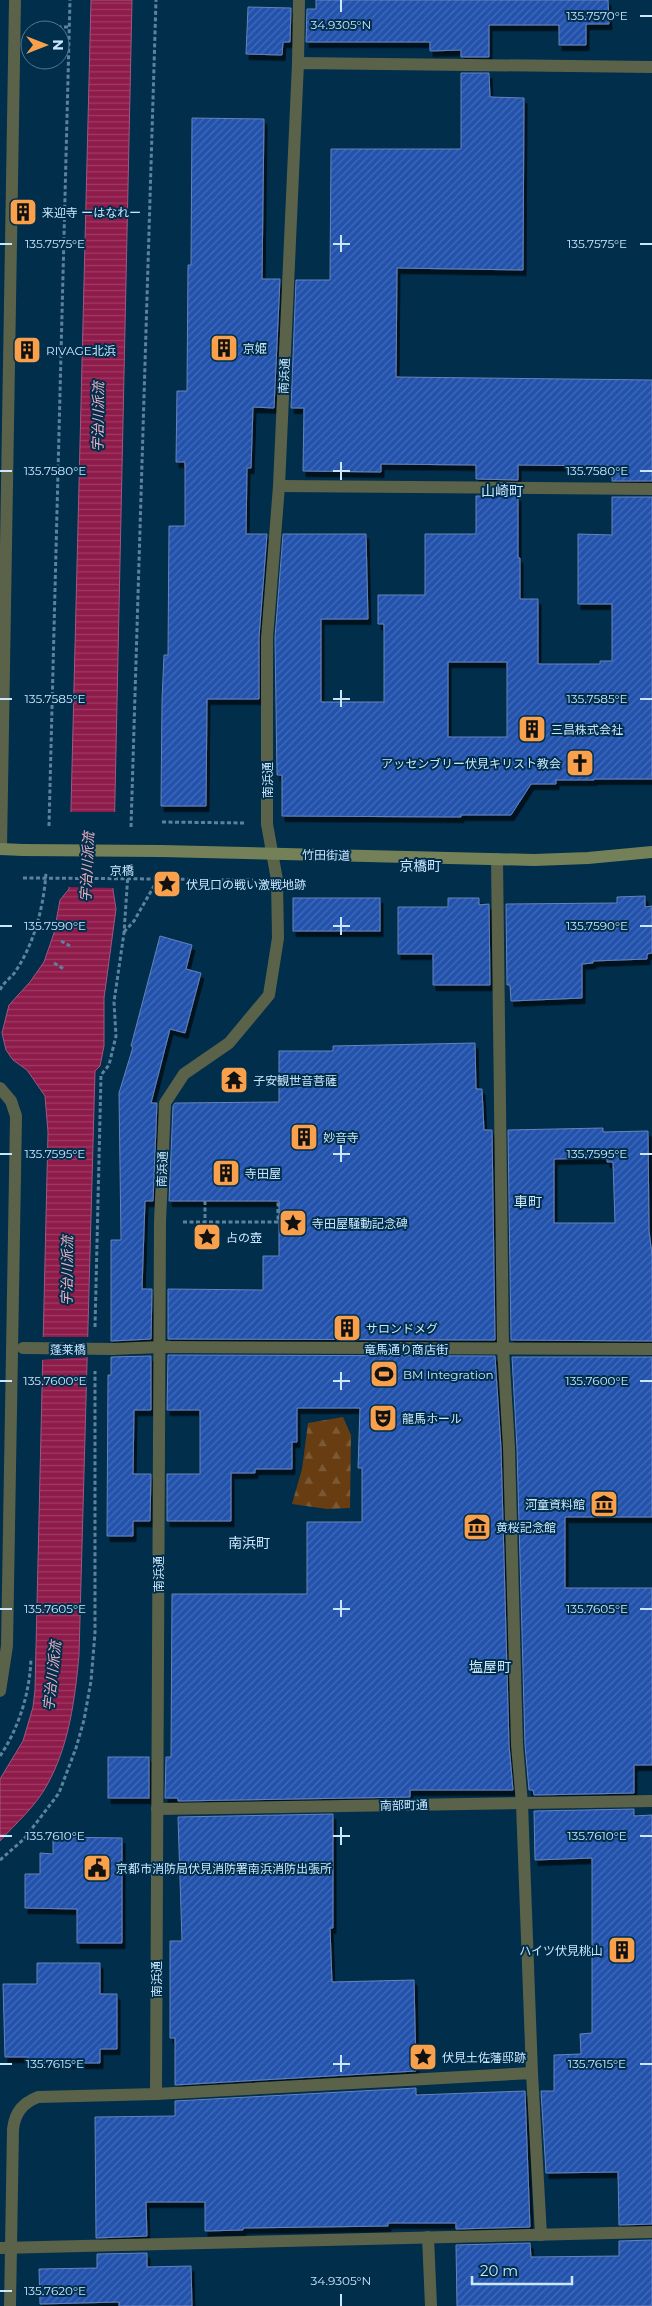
<svg xmlns="http://www.w3.org/2000/svg" width="652" height="2306" font-family="Montserrat,'Noto Sans JP',sans-serif">
	<style>
		.forest { fill: url(#forest-firs) }
		.water { fill: url(#water-rules); stroke: #a05880 }
		.pier { fill: #002e4b }
		.building { fill: url(#building-hatch); stroke: #6683b9; fill-rule: evenodd; filter: url(#shadow) }
		.lines { fill: none; stroke-linecap: round; stroke-linejoin: round }
		.path { stroke: #5c829d; stroke-width: 3; stroke-dasharray: 4 2.5; stroke-linecap: butt }
		.service { stroke: #5a6249; stroke-width: 12 }
		.pedestrian { stroke: #5a6249; stroke-width: 12 }
		.minor { stroke: #5a6249; stroke-width: 12 }
		.secondary { stroke: #748158; stroke-width: 12 }
		.path-bridge { stroke: #5c829d; stroke-width: 3; stroke-dasharray: 4 2.5; stroke-linecap: butt }
		.minor-bridge { stroke: #5a6249; stroke-width: 12 }
		.secondary-bridge { stroke: #748158; stroke-width: 12 }
		.ticks { fill: none; stroke: #cae7fe; stroke-width: 2 }
		.labels { text-anchor: middle; dominant-baseline: central; stroke-width: 4; stroke-linejoin: round; paint-order: stroke }
		.poi-label { font-size: 12px; fill: #cae7fe; stroke: #002e4b; text-anchor: start }
		.street-label { font-size: 12px; fill: #cae7fe; stroke: #002e4b }
		.water-label { font-size: 14px; font-style: italic; fill: #edb0c0; stroke: #002e4b }
		.neighbourhood-label { font-size: 14px; fill: #cae7fe; stroke: #002e4b }
		.ticks-label { font-size: 12px; text-anchor: middle; fill: #cae7fe; stroke: #002e4b; stroke-width: 4; stroke-linejoin: round; paint-order: stroke }
	</style>
	<defs>
		<pattern id="forest-firs" width="22" height="20" patternUnits="userSpaceOnUse" patternTransform="scale(1.25)"><rect width="22" height="20" fill="#673d11"/><path d="M5 1l3.5 6h-7zM16 11l3.5 6h-7z" fill="#7b5935"/></pattern>
		<pattern id="water-rules" width="6" height="5" patternUnits="userSpaceOnUse" patternTransform="scale(1.25)"><rect width="6" height="5" fill="#8e1b4a"/><path d="M0 2.5h6" fill="none" stroke="#9d3c65"/></pattern>
		<pattern id="building-hatch" width="6" height="6" patternUnits="userSpaceOnUse" patternTransform="scale(1.25)"><rect width="6" height="6" fill="#2452ac"/><path d="M-1 1l2-2M0 6l6-6M5 7l2-2" fill="none" stroke="#426bb8"/></pattern>
		<filter id="shadow"><feDropShadow dx="3" dy="5.5" stdDeviation="0" flood-color="#0009"/></filter>
	</defs>
	<rect width="100%" height="100%" fill="#002e4b"/>
	<!-- forest -->
	<polygon class="forest" points="343,1417 351,1435 350,1508 327,1509 292,1504 302,1469 308,1423"/>
	<!-- water -->
	<path class="water" d="M 91,0 L 132,0 L 113,890 L 116,909 L 104,998 L 104,1046 L 100,1066 L 95,1071 L 79,1655 C 75,1699 69,1746 47,1785 C 36,1806 16,1823 0,1841 L 0,1779 L 23,1741 L 33,1707 L 35,1690 L 48,1132 L 45,1096 L 27,1070 L 13,1060 L 6,1050 L 2,1033 L 9,1005 L 30,982 L 44,962 L 54,933 L 60,900 L 69,889 Z"/>
	<!-- pier -->
	<g class="pier">
		<polygon points="68,812 118,812 115,888 67,887"/>
		<polygon points="41,1337 90,1337 89,1357 40,1360"/>
	</g>
	<!-- building -->
	<g class="building">
		<polygon points="316,0 608,0 609,24 586,24 586,45 559,45 559,25 489,25 489,57 461,57 461,50 430,51 430,42 306,42 307,9 316,9"/>
		<polygon points="248,7 291,8 290,42 283,42 282,55 246,54"/>
		<polygon points="461,73 489,73 490,97 524,98 523,270 397,268 396,377 652,380 652,481 612,481 612,466 518,465 518,480 476,479 476,465 381,464 381,472 303,471 304,408 291,408 296,280 330,280 331,149 461,149"/>
		<polygon points="192,118 264,119 262,279 280,279 274,408 253,407 251,468 247,468 246,534 267,534 259,637 259,699 207,699 206,806 161,806 162,700 164,655 168,655 169,526 185,526 185,462 176,462 177,391 187,391 188,265 191,265"/>
		<path d="M 476,496 L 518,496 L 518,558 L 520,558 L 520,599 L 538,599 L 538,664 L 600,664 L 600,661 L 612,661 L 612,604 L 578,604 L 578,534 L 612,535 L 612,497 L 652,497 L 652,779 L 594,779 L 594,780 L 556,780 L 556,784 L 531,784 L 511,815 L 461,815 L 461,817 L 282,816 L 282,775 L 277,775 L 275,638 L 283,534 L 366,534 L 368,619 L 321,619 L 321,702 L 384,702 L 384,624 L 378,624 L 378,595 L 425,595 L 425,534 L 476,534 ZM 448,662 L 507,662 L 507,737 L 448,737 Z"/>
		<polygon points="645,896 645,907 652,906 652,953 647,954 647,959 593,961 593,963 582,964 582,998 511,1001 510,985 507,985 506,904 617,903 617,897"/>
		<rect x="293" y="898" width="87" height="33"/>
		<polygon points="448,898 479,898 479,905 489,904 490,985 433,985 433,954 398,954 398,907 448,907"/>
		<polygon points="160,936 192,945 186,969 201,973 185,1033 170,1029 151,1103 157,1103 153,1201 145,1201 142,1289 152,1289 151,1339 111,1341 111,1240 121,1240 119,1093 133,1047 131,1046"/>
		<polygon points="475,1043 476,1089 482,1089 484,1130 492,1130 495,1340 168,1339 168,1289 263,1290 263,1256 279,1256 279,1201 169,1201 173,1106 175,1103 279,1102 279,1051 333,1051 333,1046"/>
		<path d="M 603,1128 L 603,1132 L 648,1131 L 649,1231 L 652,1255 L 652,1341 L 511,1340 L 508,1130 ZM 607,1158 L 607,1162 L 613,1162 L 615,1223 L 554,1223 L 554,1159 Z"/>
		<polygon points="168,1355 495,1356 501,1448 509,1745 513,1790 410,1790 410,1797 178,1801 178,1798 165,1798 166,1757 171,1757 172,1594 307,1594 307,1522 362,1522 362,1468 358,1468 360,1408 297,1408 297,1442 292,1442 292,1469 255,1469 255,1473 231,1473 231,1521 167,1521 167,1474 200,1474 200,1410 167,1410"/>
		<polygon points="151,1356 151,1410 134,1410 133,1474 151,1474 150,1521 133,1521 133,1536 107,1536 108,1375 111,1375 111,1357"/>
		<polygon points="512,1357 652,1357 652,1517 565,1517 565,1588 652,1588 652,1765 634,1765 634,1793 534,1795 533,1790 529,1790 525,1745 517,1448"/>
		<rect x="108" y="1757" width="41" height="41"/>
		<polygon points="634,1809 634,1816 652,1815 652,2224 619,2225 618,2172 546,2173 541,2091 554,2091 554,2055 581,2054 580,2034 592,2033 592,1858 535,1860 534,1811"/>
		<polygon points="333,1814 333,1928 330,1928 332,1982 414,1980 416,2071 175,2085 175,2038 170,2038 170,1941 182,1941 178,1817"/>
		<polygon points="53,1837 122,1838 122,1943 77,1943 77,1909 25,1908 25,1874 40,1874 40,1853 53,1854"/>
		<polygon points="37,1963 100,1963 100,1994 117,1994 117,2049 100,2049 100,2063 28,2063 28,2057 5,2057 3,1984 37,1984"/>
		<polygon points="416,2088 416,2095 525,2091 530,2227 456,2229 456,2223 388,2223 388,2226 243,2228 243,2230 205,2231 205,2202 146,2202 147,2236 96,2238 95,2117 175,2116 175,2101"/>
		<polygon points="652,2240 652,2306 457,2306 456,2245 530,2243 531,2257 619,2256 619,2241"/>
		<polygon points="147,2253 147,2267 191,2266 192,2306 119,2306 119,2302 40,2304 39,2269 97,2268 97,2254"/>
	</g>
	<g class="lines">
		<!-- path -->
		<g class="path">
			<polyline points="38,27 69,27"/>
			<polyline points="162,822 244,823"/>
			<polyline points="49,826 70,0"/>
			<polyline points="131,827 156,0"/>
			<polyline points="161,879 253,880"/>
			<polyline points="124,932 134,921 158,879"/>
			<polyline points="61,941 70,946"/>
			<polyline points="54,963 64,969"/>
			<path d="M 0,990 C 4,981 13,977 17,969 C 35,941 44,905 46,872"/>
			<polyline points="205,1201 205,1222"/>
			<polyline points="183,1222 278,1222 278,1201"/>
			<polyline points="95,1327 101,1075 109,1065 116,1036 114,1002 124,933 128,873"/>
			<path d="M 0,1756 C 19,1728 30,1692 31,1658"/>
			<polyline points="0,1860 24,1839 59,1793 76,1748 84,1720 91,1681 95,1633 95,1371"/>
		</g>
		<!-- service -->
		<g class="service">
			<polyline points="298,63 299,0"/>
			<polyline points="157,1809 652,1801"/>
			<polyline points="156,2094 532,2073 541,2235"/>
			<polyline points="428,2237 431,2306"/>
		</g>
		<!-- pedestrian -->
		<polyline class="pedestrian" points="160,1347 652,1349"/>
		<!-- minor -->
		<g class="minor">
			<polyline points="279,486 652,489"/>
			<polyline points="1,849 15,0"/>
			<polyline points="497,859 503,1349 509,1448 517,1745 522,1804 532,2073"/>
			<polyline points="0,1088 11,1101 16,1116 7,1646 0,1691"/>
			<polyline points="113,1349 160,1347"/>
			<polyline points="0,2248 652,2232"/>
			<path d="M 10,2306 L 13,2129 C 15,2112 23,2103 38,2097 L 156,2094 L 160,1222 L 165,1103 L 184,1074 L 229,1043 L 269,995 L 278,938 L 277,880 L 267,824 L 267,638 L 279,486 L 298,63 L 652,67"/>
		</g>
		<!-- secondary -->
		<g class="secondary">
			<polyline points="0,849 23,850"/>
			<polyline points="161,851 534,860 588,858 652,852"/>
		</g>
		<!-- path-bridge -->
		<polyline class="path-bridge" points="23,878 161,879"/>
		<!-- minor-bridge -->
		<polyline class="minor-bridge" points="23,1348 113,1349"/>
		<!-- secondary-bridge -->
		<polyline class="secondary-bridge" points="23,850 161,851"/>
	</g>
	<!-- ticks -->
	<path class="ticks" d="M 341,0 L 341,12M 640,16 L 652,16M 341,235 L 341,252M 0,244 L 12,244M 333,244 L 350,244M 640,244 L 652,244M 341,462 L 341,480M 0,471 L 12,471M 333,471 L 350,471M 640,471 L 652,471M 341,690 L 341,707M 0,699 L 12,699M 333,699 L 350,699M 640,699 L 652,699M 341,917 L 341,935M 0,926 L 12,926M 333,926 L 350,926M 640,926 L 652,926M 341,1145 L 341,1162M 0,1154 L 12,1154M 333,1154 L 350,1154M 640,1154 L 652,1154M 341,1372 L 341,1390M 0,1381 L 12,1381M 333,1381 L 350,1381M 640,1381 L 652,1381M 341,1600 L 341,1617M 0,1609 L 12,1609M 333,1609 L 350,1609M 640,1609 L 652,1609M 341,1827 L 341,1845M 0,1836 L 12,1836M 333,1836 L 350,1836M 640,1836 L 652,1836M 341,2055 L 341,2072M 0,2064 L 12,2064M 333,2064 L 350,2064M 640,2064 L 652,2064M 0,2291 L 12,2291M 341,2294 L 341,2306"/>
	<!-- icons -->
	<defs>
		<symbol id="building-square" viewBox="-11 -11 22 22"><rect x="-9" y="-9" width="18" height="18" rx="4" fill="#f8a04b" stroke="#002e4b"/><path d="M-4-6H4V6H1V3H-1V6H-4ZM-2.5-4.3h1.7v1.8h-1.7ZM.8-4.3h1.7v1.8H.8ZM-2.5-1h1.7V.8h-1.7ZM.8-1h1.7V.8H.8Z" fill="#111"/></symbol>
		<symbol id="church-square" viewBox="-11 -11 22 22"><rect x="-9" y="-9" width="18" height="18" rx="4" fill="#f8a04b" stroke="#002e4b"/><path d="M-1.2-6h2.4v3.5h3.3v2.4h-3.3V6h-2.4V-.1h-3.3v-2.4h3.3Z" fill="#111"/></symbol>
		<symbol id="sight-square" viewBox="-11 -11 22 22"><rect x="-9" y="-9" width="18" height="18" rx="4" fill="#f8a04b" stroke="#002e4b"/><path d="M0-6L1.8-2.2L6-1.7L2.9 1.2L3.7 5.4L0 3.3L-3.7 5.4L-2.9 1.2L-6-1.7L-1.8-2.2Z" fill="#111"/></symbol>
		<symbol id="temple-square" viewBox="-11 -11 22 22"><rect x="-9" y="-9" width="18" height="18" rx="4" fill="#f8a04b" stroke="#002e4b"/><path d="M0-6L5-2H3V0L6.5 2.5H4V6H1.5V3h-3V6H-4V2.5H-6.5L-3 0V-2H-5Z" fill="#111"/></symbol>
		<symbol id="stadium-square" viewBox="-11 -11 22 22"><rect x="-9" y="-9" width="18" height="18" rx="4" fill="#f8a04b" stroke="#002e4b"/><path d="M0-5a6.5 5 0 1 0 0 10a6.5 5 0 1 0 0-10ZM-3.5-1.8h7v3.6h-7Z" fill="#111"/></symbol>
		<symbol id="theatre-square" viewBox="-11 -11 22 22"><rect x="-9" y="-9" width="18" height="18" rx="4" fill="#f8a04b" stroke="#002e4b"/><path d="M-5-5.5Q0-4 5-5.5V0Q5 5 0 6Q-5 5-5 0ZM-3.3-2.5H-1v1.5H-3.3ZM1-2.5H3.3v1.5H1ZM-2.8 1Q0 5.5 2.8 1Z" fill="#111"/></symbol>
		<symbol id="museum-square" viewBox="-11 -11 22 22"><rect x="-9" y="-9" width="18" height="18" rx="4" fill="#f8a04b" stroke="#002e4b"/><path d="M0-6L6-3V-2H-6V-3ZM-5-1h2V3h-2ZM-1-1h2V3h-2ZM3-1h2V3H3ZM-6 4H6V6H-6Z" fill="#111"/></symbol>
		<symbol id="civic-square" viewBox="-11 -11 22 22"><rect x="-9" y="-9" width="18" height="18" rx="4" fill="#f8a04b" stroke="#002e4b"/><path d="M-.6-6.5H3V-4.5H.6V-3L4-1V1h2V6H-6V1h2V-1L-.6-3ZM-1.2 2.5V6h2.4V2.5Z" fill="#111"/></symbol>
	</defs>
	<g fill-rule="evenodd">
		<use href="#building-square" x="7" y="196" width="32" height="32"/>
		<use href="#building-square" x="208" y="332" width="32" height="32"/>
		<use href="#building-square" x="11" y="334" width="32" height="32"/>
		<use href="#building-square" x="516" y="713" width="32" height="32"/>
		<use href="#church-square" x="564" y="747" width="32" height="32"/>
		<use href="#sight-square" x="151" y="868" width="32" height="32"/>
		<use href="#temple-square" x="218" y="1064" width="32" height="32"/>
		<use href="#building-square" x="288" y="1121" width="32" height="32"/>
		<use href="#building-square" x="210" y="1157" width="32" height="32"/>
		<use href="#sight-square" x="277" y="1207" width="32" height="32"/>
		<use href="#sight-square" x="191" y="1221" width="32" height="32"/>
		<use href="#building-square" x="331" y="1312" width="32" height="32"/>
		<use href="#stadium-square" x="368" y="1358" width="32" height="32"/>
		<use href="#theatre-square" x="367" y="1402" width="32" height="32"/>
		<use href="#museum-square" x="588" y="1488" width="32" height="32"/>
		<use href="#museum-square" x="461" y="1511" width="32" height="32"/>
		<use href="#civic-square" x="81" y="1852" width="32" height="32"/>
		<use href="#building-square" x="606" y="1934" width="32" height="32"/>
		<use href="#sight-square" x="407" y="2041" width="32" height="32"/>
	</g>
	<g class="labels">
		<!-- poi labels -->
		<g class="poi-label">
			<text x="42" y="212">来迎寺 ーはなれー</text>
			<text x="243" y="348">京姫</text>
			<text x="46" y="350">RIVAGE北浜</text>
			<text x="551" y="729">三昌株式会社</text>
			<text x="561" y="763" text-anchor="end">アッセンブリー伏見キリスト教会</text>
			<text x="186" y="884">伏見口の戦い激戦地跡</text>
			<text x="253" y="1080">子安観世音菩薩</text>
			<text x="323" y="1137">妙音寺</text>
			<text x="245" y="1173">寺田屋</text>
			<text x="312" y="1223">寺田屋騒動記念碑</text>
			<text x="226" y="1237">占の壺</text>
			<text x="366" y="1328">サロンドメグ</text>
			<text x="403" y="1374">BM Integration</text>
			<text x="402" y="1418">龍馬ホール</text>
			<text x="585" y="1504" text-anchor="end">河童資料館</text>
			<text x="496" y="1527">黄桜記念館</text>
			<text x="116" y="1868">京都市消防局伏見消防署南浜消防出張所</text>
			<text x="603" y="1950" text-anchor="end">ハイツ伏見桃山</text>
			<text x="442" y="2057">伏見土佐藩邸跡</text>
		</g>
		<!-- street labels -->
		<g class="street-label">
			<text transform="translate(284 376) rotate(-87)">南浜通</text>
			<text transform="translate(267 780) rotate(-90)">南浜通</text>
			<text transform="translate(326 855) rotate(1)">竹田街道</text>
			<text x="122" y="870">京橋</text>
			<text transform="translate(162 1169) rotate(-88)">南浜通</text>
			<text x="68" y="1349">蓬莱橋</text>
			<text x="406" y="1349">竜馬通り商店街</text>
			<text transform="translate(158 1574) rotate(-90)">南浜通</text>
			<text transform="translate(404 1805) rotate(-1)">南部町通</text>
			<text transform="translate(156 1979) rotate(-90)">南浜通</text>
		</g>
		<!-- water labels -->
		<g class="water-label">
			<text transform="translate(98 417) rotate(-89)">宇治川派流</text>
			<text transform="translate(87 867) rotate(-87)">宇治川派流</text>
			<text transform="translate(67 1271) rotate(-89)">宇治川派流</text>
			<text transform="translate(52 1676) rotate(-84)">宇治川派流</text>
		</g>
		<!-- neighbourhood labels -->
		<g class="neighbourhood-label">
			<text x="502" y="491">山崎町</text>
			<text x="420" y="866">京橋町</text>
			<text x="528" y="1202">車町</text>
			<text x="249" y="1543">南浜町</text>
			<text x="490" y="1667">塩屋町</text>
		</g>
	</g>
	<g class="ticks-label">
		<text x="597" y="20">135.7570°E</text>
		<text x="341" y="29">34.9305°N</text>
		<text x="597" y="248">135.7575°E</text>
		<text x="55" y="248">135.7575°E</text>
		<text x="55" y="475">135.7580°E</text>
		<text x="597" y="475">135.7580°E</text>
		<text x="55" y="703">135.7585°E</text>
		<text x="597" y="703">135.7585°E</text>
		<text x="597" y="930">135.7590°E</text>
		<text x="55" y="930">135.7590°E</text>
		<text x="55" y="1158">135.7595°E</text>
		<text x="597" y="1158">135.7595°E</text>
		<text x="597" y="1385">135.7600°E</text>
		<text x="55" y="1385">135.7600°E</text>
		<text x="597" y="1613">135.7605°E</text>
		<text x="55" y="1613">135.7605°E</text>
		<text x="597" y="1840">135.7610°E</text>
		<text x="55" y="1840">135.7610°E</text>
		<text x="597" y="2068">135.7615°E</text>
		<text x="55" y="2068">135.7615°E</text>
		<text x="341" y="2285">34.9305°N</text>
		<text x="55" y="2295">135.7620°E</text>
	</g>
	<!-- north arrow -->
	<g transform="translate(45 45) rotate(90)"><circle r="24" fill="#002e4b" stroke="#517893"/>
	<path d="M0-4L9 19L0 12L-9 19Z" fill="#f8a04b"/>
	<text y="-8" font-size="14" font-weight="bold" text-anchor="middle" fill="#cae7fe">N</text>
	</g>
	<!-- scale -->
	<path d="M472 2276v8h100v-8" fill="none" stroke="#cae7fe" stroke-width="2.5"/>
	<text x="480" y="2276" font-size="15" fill="#cae7fe" stroke="#002e4b" stroke-width="4" paint-order="stroke">20 m</text>
</svg>
